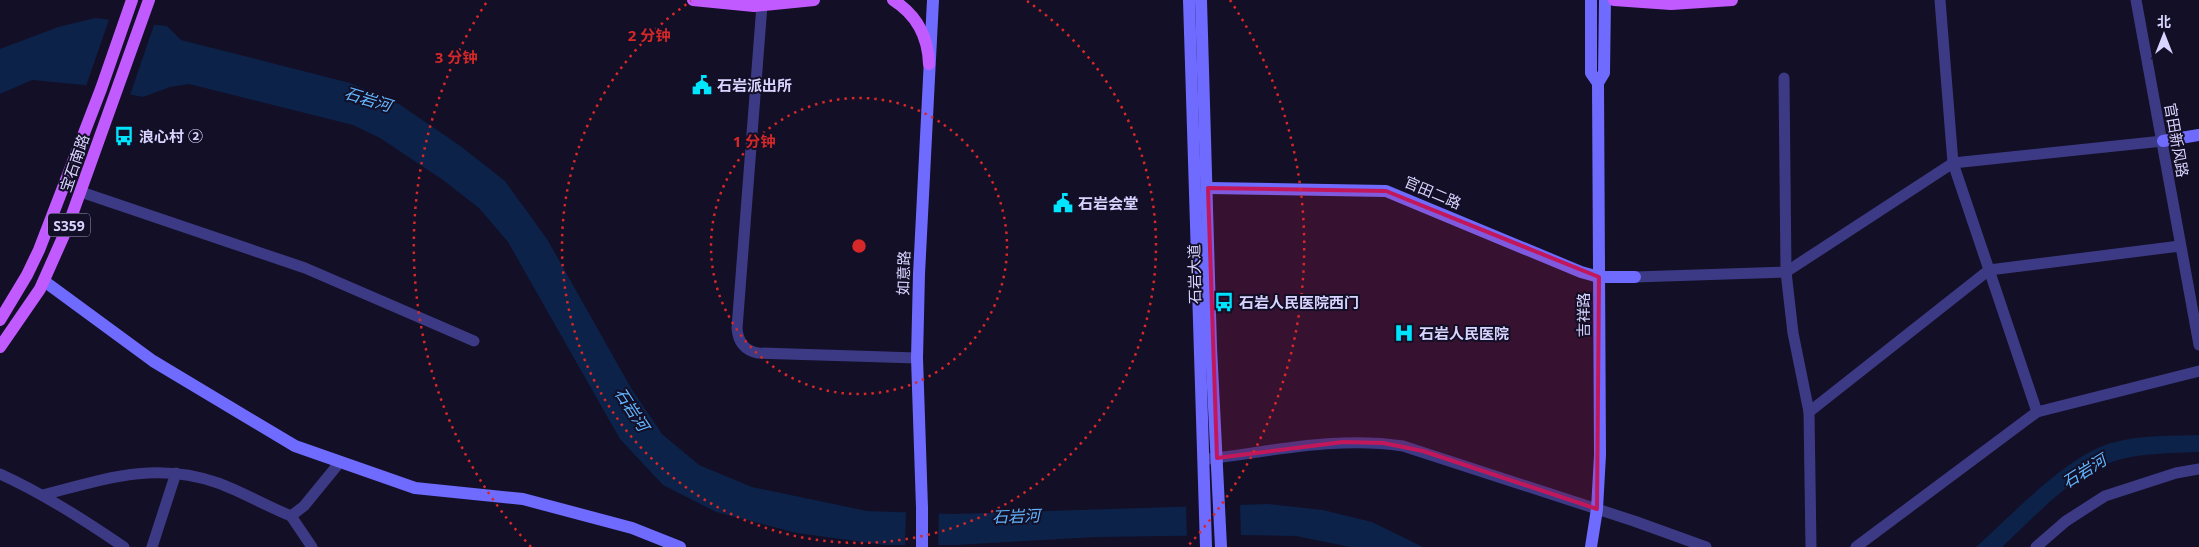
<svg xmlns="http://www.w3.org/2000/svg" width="2199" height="547" font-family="'Open Sans','Noto Sans SC',sans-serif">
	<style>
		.water { fill: #0c2248 }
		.pier { fill: #130f26 }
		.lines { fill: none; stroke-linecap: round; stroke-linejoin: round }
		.street { stroke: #3d3a85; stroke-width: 11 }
		.secondary { stroke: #6f6bff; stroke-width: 12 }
		.primary { stroke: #c25bff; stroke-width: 12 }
		.secondary-bridge { stroke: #6f6bff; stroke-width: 12 }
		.marked { fill: #c2185b; fill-opacity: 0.2; stroke: #c2185b; stroke-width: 4; stroke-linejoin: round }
		.ring { fill: none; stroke: #d62828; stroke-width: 2.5; stroke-dasharray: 2.5 5 }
		.labels { text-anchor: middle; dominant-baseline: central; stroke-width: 4; stroke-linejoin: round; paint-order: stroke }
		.shield { fill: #130f26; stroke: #9e99be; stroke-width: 1 }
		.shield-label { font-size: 14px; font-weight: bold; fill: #d9d4ff }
		.poi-label { font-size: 15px; font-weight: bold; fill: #d9d4ff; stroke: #130f26; text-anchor: start }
		.street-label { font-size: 15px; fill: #d9d4ff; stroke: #130f26 }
		.water-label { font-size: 16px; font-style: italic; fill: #62b6ff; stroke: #130f26 }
		.centre { fill: #d62828; stroke: #130f26; stroke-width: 2.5 }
		.ring-label { font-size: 15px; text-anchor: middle; font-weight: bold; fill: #d62828; stroke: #130f26; stroke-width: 4; stroke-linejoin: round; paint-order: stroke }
	</style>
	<rect width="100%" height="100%" fill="#130f26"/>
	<!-- water -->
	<g class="water">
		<polygon points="95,18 167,26 181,40 350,83 399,104 459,145 505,181 547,239 631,388 662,434 699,465 752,487 867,511 954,514 1268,504 1323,510 1372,522 1423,547 1350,547 1296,536 1237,535 1097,537 956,545 885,545 797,533 716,512 663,485 620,439 508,242 479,208 443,180 380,138 353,125 189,84 170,87 143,97 84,85 32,80 0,94 0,49 58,27"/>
		<path d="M 2199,435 L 2199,452 C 2175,453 2150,453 2126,458 C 2076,469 2038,514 2002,547 L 1976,547 C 2011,516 2070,452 2115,442 C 2142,435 2172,436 2199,435 Z"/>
	</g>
	<!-- pier -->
	<g class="pier">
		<polygon points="110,17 155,22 130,95 86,86"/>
		<polygon points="1240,503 1241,538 1187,538 1186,504"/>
		<polygon points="906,510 939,511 938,547 905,547"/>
	</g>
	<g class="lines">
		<!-- street -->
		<g class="street">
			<polyline points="1940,0 1953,163 2037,412"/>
			<polyline points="2136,0 2199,345"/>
			<path d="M 762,5 L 737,328 C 738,342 744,350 758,353 L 917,358"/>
			<polyline points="1784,78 1786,272 1793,333 1809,412 1811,547"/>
			<polyline points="81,192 305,268 474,341"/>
			<polyline points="1635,277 1786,272 1953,163 2163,141"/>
			<polyline points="1809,412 1989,270 2180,246"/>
			<path d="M 1208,459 C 1273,451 1338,436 1403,446 L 1634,521 L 1706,547"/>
			<path d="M 0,474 C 44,494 84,520 124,547"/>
			<path d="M 43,495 C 104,479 155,461 218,483 C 243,492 266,506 291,516 L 304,506 L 340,462"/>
			<polyline points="291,516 312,547"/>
			<polyline points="152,547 176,473"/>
			<polyline points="1856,547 2037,412 2199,371"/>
			<polyline points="2036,547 2066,521 2105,496 2176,473 2199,469"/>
		</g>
		<!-- secondary -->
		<g class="secondary">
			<polyline points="1189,0 1206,547"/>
			<polyline points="1201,0 1211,347 1221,547"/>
			<polyline points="1591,0 1591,73 1598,83"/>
			<polyline points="2163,141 2199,135"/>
			<polyline points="1208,188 1386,191 1581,272 1599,277 1635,277"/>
			<polyline points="44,281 153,361 295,446 415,488 523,499 632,528 680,547"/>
			<polyline points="922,508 917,358 919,274 933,0"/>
			<polyline points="1591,547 1597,509 1600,455 1598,83 1604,73 1605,0"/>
		</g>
		<!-- primary -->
		<g class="primary">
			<polyline points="693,0 754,6 814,0"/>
			<path d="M 893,0 C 917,15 928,36 929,64"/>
			<polyline points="1614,0 1671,4 1732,0"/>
			<polyline points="0,320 27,275 39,250 101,89 132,0"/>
			<polyline points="0,347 40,289 68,226 149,0"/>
		</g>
		<!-- secondary-bridge -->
		<polyline class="secondary-bridge" points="922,547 922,508"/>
	</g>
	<!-- marked area -->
	<path class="marked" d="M 1208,188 L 1386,191 L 1599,277 L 1597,509 L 1423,451 L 1383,443 L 1343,442 L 1217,458 Z"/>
	<!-- distance rings -->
	<g class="ring">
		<circle cx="859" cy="246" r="148"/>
		<path d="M1027 1A297 297 0 1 1 691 1"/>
		<path d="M531 547A445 445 0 0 1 488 0M1230 0A445 445 0 0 1 1187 547"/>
	</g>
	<!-- icons -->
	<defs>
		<symbol id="civic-bare" viewBox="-9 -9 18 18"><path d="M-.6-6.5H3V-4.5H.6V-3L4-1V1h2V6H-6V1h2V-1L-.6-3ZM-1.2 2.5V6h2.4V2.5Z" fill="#00e5ff" stroke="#130f26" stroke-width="2.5" paint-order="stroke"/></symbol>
		<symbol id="bus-bare" viewBox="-9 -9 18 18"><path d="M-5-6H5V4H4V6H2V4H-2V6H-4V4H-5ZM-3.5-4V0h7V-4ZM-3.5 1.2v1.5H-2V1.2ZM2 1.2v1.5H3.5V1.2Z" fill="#00e5ff" stroke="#130f26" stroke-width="2.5" paint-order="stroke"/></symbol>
		<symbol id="hospital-bare" viewBox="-9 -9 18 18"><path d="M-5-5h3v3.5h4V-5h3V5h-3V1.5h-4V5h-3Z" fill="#00e5ff" stroke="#130f26" stroke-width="2.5" paint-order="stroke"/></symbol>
	</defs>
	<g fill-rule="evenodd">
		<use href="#civic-bare" x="688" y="71" width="28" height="28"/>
		<use href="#bus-bare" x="110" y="122" width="28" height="28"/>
		<use href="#civic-bare" x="1049" y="189" width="28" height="28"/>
		<use href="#bus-bare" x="1210" y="288" width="28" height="28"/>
		<use href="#hospital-bare" x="1390" y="319" width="28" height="28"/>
	</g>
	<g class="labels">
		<!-- shield labels -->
		<rect class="shield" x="48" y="213.5" width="42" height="23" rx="4"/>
		<g class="shield-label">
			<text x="69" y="225">S359</text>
		</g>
		<!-- poi labels -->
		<g class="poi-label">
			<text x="717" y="85">石岩派出所</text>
			<text x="139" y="136">浪心村 ②</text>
			<text x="1078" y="203">石岩会堂</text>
			<text x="1239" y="302">石岩人民医院西门</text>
			<text x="1419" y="333">石岩人民医院</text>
		</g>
		<!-- street labels -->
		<g class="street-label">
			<text transform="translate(2177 140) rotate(80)">官田新风路</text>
			<text transform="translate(74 163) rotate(-71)">宝石南路</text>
			<text transform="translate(1433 192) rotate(23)">官田二路</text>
			<text transform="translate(903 273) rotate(-88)">如意路</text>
			<text transform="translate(1194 274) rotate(-91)">石岩大道</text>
			<text transform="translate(1583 315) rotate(-90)">吉祥路</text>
		</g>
		<!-- water labels -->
		<g class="water-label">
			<text transform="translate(368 99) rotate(17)">石岩河</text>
			<text transform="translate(632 409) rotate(57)">石岩河</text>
			<text transform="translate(2084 471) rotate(-32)">石岩河</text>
			<text transform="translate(1016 516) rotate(-2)">石岩河</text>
		</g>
	</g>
	<circle cx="859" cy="246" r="8" class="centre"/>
	<g class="ring-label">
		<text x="649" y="41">2 分钟</text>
		<text x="456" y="63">3 分钟</text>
		<text x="754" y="147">1 分钟</text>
	</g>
	<!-- north arrow -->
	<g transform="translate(2164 35)" stroke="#130f26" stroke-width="4" paint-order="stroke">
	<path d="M0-4L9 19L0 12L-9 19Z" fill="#d9d4ff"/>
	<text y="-8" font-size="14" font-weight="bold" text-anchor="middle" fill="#d9d4ff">北</text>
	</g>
</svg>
